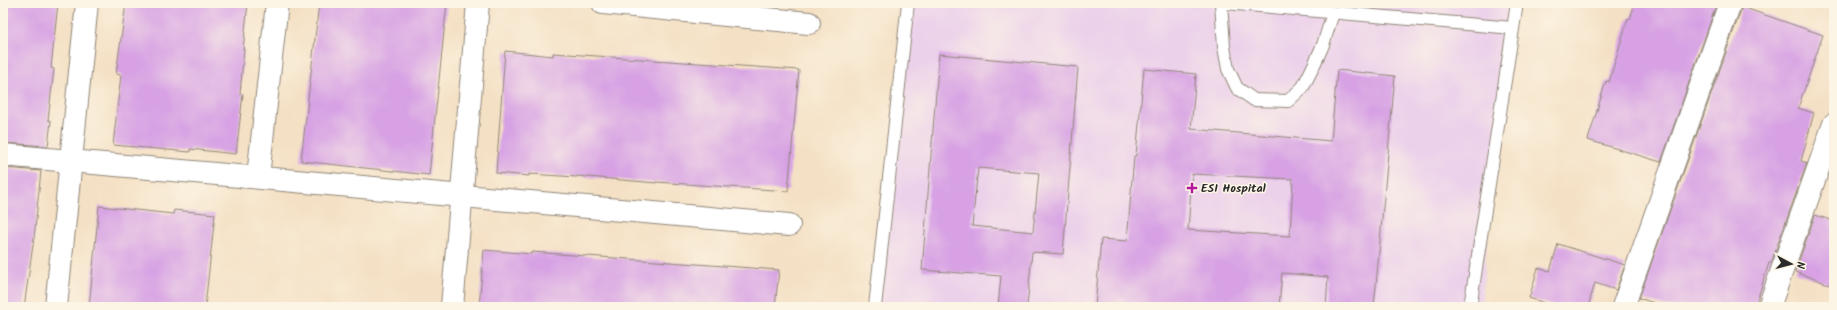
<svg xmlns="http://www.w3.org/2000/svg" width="1837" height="310" font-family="Kalam,sans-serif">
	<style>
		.built { fill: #ecd1ea }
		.building { fill: #d7a1e4; fill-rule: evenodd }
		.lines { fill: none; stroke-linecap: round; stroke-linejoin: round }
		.lane-casing { stroke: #908678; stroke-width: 14 }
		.street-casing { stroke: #908678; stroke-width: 24 }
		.lane { stroke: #fff; stroke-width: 12 }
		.street { stroke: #fff; stroke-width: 22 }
		.poi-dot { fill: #b5179e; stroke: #fcf5e5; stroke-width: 1.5 }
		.labels { text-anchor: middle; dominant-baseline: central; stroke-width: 3; stroke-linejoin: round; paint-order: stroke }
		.poi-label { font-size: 12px; font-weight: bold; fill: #2b2b2b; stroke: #fcf5e5; text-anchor: start }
	</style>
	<rect width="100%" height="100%" fill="#fcf5e5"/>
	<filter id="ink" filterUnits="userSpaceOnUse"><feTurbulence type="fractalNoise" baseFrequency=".025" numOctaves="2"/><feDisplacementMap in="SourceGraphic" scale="8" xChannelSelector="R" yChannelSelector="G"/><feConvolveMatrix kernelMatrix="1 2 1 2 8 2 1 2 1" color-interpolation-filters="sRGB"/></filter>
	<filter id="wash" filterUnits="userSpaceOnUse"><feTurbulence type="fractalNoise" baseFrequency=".012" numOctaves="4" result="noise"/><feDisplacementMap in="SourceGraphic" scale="16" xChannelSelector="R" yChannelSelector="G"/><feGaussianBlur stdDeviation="0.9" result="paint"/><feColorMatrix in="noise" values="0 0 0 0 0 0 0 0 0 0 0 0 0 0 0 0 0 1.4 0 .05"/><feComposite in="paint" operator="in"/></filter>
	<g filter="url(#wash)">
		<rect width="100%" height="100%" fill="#f4e0c4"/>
		<!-- built -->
		<polygon class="built" points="909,3 1510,3 1481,307 879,307"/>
		<g id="blocks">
			<!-- building -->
			<g class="building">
				<polygon points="8,3 58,3 51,68 54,69 48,120 51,121 48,146 3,143 3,17 6,18"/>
				<polygon points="126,3 248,3 243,49 244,49 240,94 243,94 236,154 190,149 190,152 113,145 121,75 116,74"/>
				<polygon points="319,3 447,3 429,175 301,161"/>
				<polygon points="1635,3 1717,3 1661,162 1588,140 1606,81 1609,82 1628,18 1630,19"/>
				<polygon points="1742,7 1823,35 1798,108 1814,113 1801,161 1807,163 1771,263 1769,263 1755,307 1666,307 1639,298"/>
				<polygon points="505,51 553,56 553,53 799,70 788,191 656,182 656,183 577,176 577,177 529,174 529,176 496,173"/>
				<path d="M 939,54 L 1078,67 L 1063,254 L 1032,252 L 1027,307 L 998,307 L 1001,276 L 922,270 ZM 978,168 L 1039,173 L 1033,232 L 972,226 Z"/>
				<path d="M 1144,69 L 1196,74 L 1191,129 L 1331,141 L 1337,70 L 1395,76 L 1374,307 L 1326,307 L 1328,277 L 1282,273 L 1279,307 L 1095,307 L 1101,239 L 1127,241 L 1134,156 L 1136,156 ZM 1192,174 L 1293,179 L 1290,236 L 1188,230 Z"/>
				<polygon points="3,168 41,171 34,238 24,307 3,307"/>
				<polygon points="99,206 173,214 174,210 215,214 205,307 89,307"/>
				<polygon points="1815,215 1834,221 1834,286 1795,272"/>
				<polygon points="1558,244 1625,265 1616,290 1595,283 1588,307 1557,307 1529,298 1538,268 1550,271"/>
				<polygon points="484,250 532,254 532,252 779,270 775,307 479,307"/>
			</g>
		</g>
	</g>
	<g filter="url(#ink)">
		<use href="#blocks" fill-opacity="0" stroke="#908678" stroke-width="1"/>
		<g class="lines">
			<defs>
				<g id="lane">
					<polyline points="1221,3 1224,47 1228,69 1237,88 1254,100 1288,101 1303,87 1313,67 1323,45 1333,13"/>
					<polyline points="1225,3 1513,28"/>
					<polyline points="875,307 908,3"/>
					<polyline points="1470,307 1517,3"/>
				</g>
				<g id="street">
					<polyline points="603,3 809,23"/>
					<polyline points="3,155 789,225"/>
					<polyline points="258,177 277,3"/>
					<polyline points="56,307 87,3"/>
					<polyline points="452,307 478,3"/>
					<polyline points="1623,307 1730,3"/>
					<polyline points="1769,307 1834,124"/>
				</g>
			</defs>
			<!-- lane casing -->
			<use href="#lane" class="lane-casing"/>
			<!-- street casing -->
			<use href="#street" class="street-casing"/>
			<!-- lane -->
			<use href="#lane" class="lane"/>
			<!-- street -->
			<use href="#street" class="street"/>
		</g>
	</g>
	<!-- markers -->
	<path class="poi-dot" d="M1190 182h4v4h4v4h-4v4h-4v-4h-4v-4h4z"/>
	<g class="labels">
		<!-- poi labels -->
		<g class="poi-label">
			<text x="1201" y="188">ESI Hospital</text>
		</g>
	</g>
	<!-- margin -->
	<rect width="1837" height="310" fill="none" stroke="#fcf5e5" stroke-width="16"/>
	<!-- north arrow -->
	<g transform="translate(1791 264) rotate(97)" stroke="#fcf5e5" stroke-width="3" paint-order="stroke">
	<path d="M0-3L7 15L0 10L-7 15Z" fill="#2b2b2b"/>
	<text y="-6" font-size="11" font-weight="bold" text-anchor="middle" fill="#2b2b2b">N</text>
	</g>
</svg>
